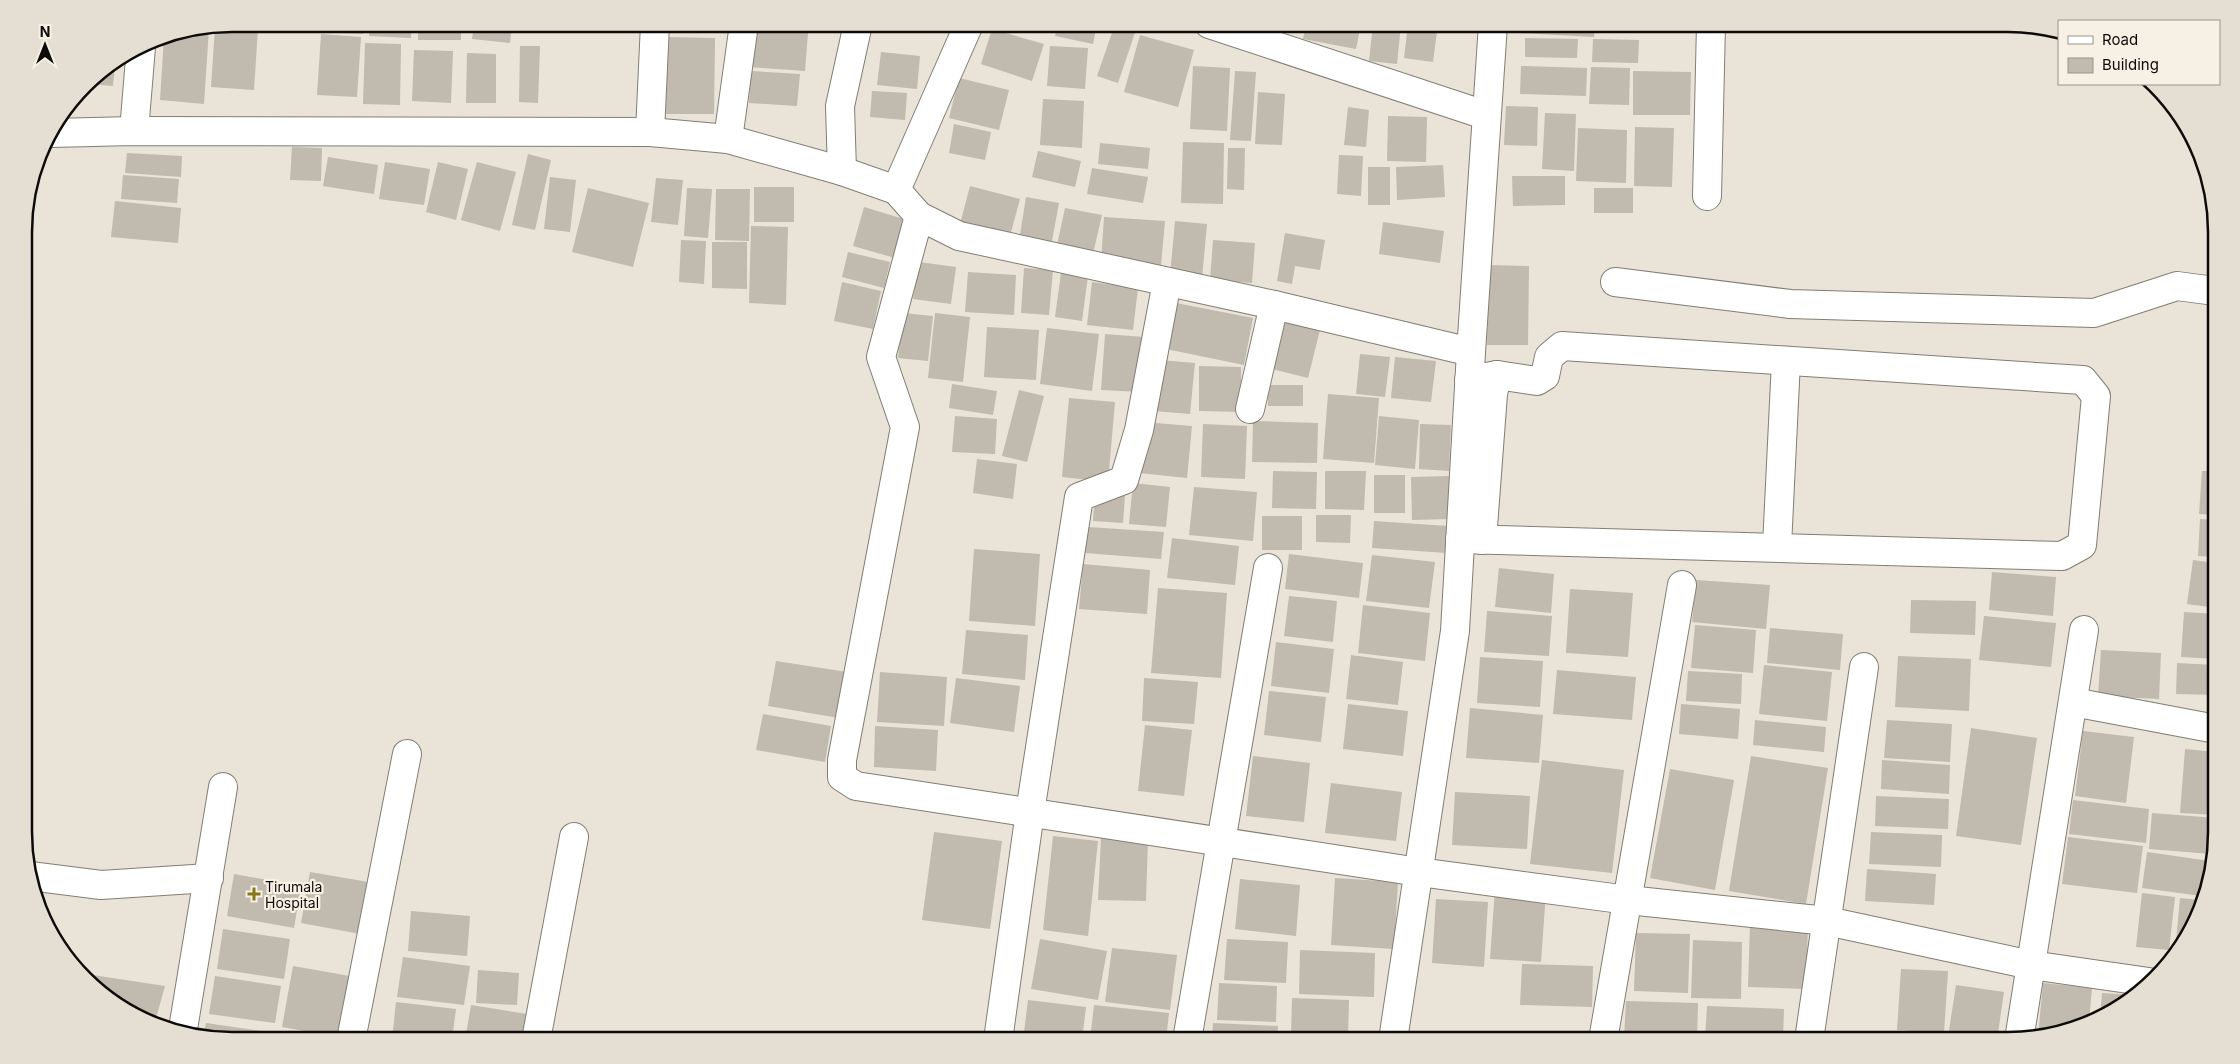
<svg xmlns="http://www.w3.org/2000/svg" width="2240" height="1064" font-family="Inter,sans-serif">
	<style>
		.building { fill: #c0baaf }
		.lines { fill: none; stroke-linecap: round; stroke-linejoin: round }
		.street-casing { stroke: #837d73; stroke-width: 30 }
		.street { stroke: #fff; stroke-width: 28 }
		.poi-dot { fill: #867619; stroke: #f7f0e5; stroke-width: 2 }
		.labels { text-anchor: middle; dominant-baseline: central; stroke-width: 4.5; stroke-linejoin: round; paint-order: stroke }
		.poi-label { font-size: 14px; fill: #0d0b08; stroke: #f7f0e5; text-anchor: start }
		.rim { fill: none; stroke: #0d0b08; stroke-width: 2.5 }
	</style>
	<rect width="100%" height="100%" fill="#e9e3d8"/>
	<!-- building -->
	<g class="building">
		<polygon points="304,24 317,24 317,26 303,25"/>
		<polygon points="323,24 364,24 363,34 323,32"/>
		<polygon points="370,24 412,24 411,38 369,36"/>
		<rect x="418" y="24" width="43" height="16"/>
		<polygon points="474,24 512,24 510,43 472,39"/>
		<polygon points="802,24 840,24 840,31 802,30"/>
		<polygon points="1007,24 1041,24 1039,32"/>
		<polygon points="1058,24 1097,24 1093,44 1055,36"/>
		<polygon points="1115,24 1138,24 1118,83 1097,76"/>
		<polygon points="1306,24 1361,24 1356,49 1303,39"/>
		<polygon points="1373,24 1401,24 1397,64 1369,61"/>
		<polygon points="1408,24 1438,24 1433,62 1404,58"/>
		<polygon points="1518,24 1595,24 1594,37 1518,33"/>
		<polygon points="1601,24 1637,24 1637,33 1601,32"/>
		<polygon points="223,26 258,28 254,90 211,87 215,27"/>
		<polygon points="209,28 204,104 160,100 164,37"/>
		<polygon points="751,28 808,33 805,71 748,67"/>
		<polygon points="992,29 1044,44 1032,81 981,64"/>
		<polygon points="321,34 361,37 357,97 317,95"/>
		<polygon points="1140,35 1194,50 1178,107 1124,92"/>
		<polygon points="667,37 715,38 714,114 666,114"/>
		<polygon points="1525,38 1578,39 1577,58 1525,57"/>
		<polygon points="1593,39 1639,40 1638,63 1592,62"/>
		<polygon points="365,43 401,44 400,105 363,104"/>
		<polygon points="520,46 540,46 538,103 519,102"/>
		<polygon points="1050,46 1088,48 1085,89 1047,86"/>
		<polygon points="414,50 453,51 451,103 412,101"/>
		<polygon points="881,52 920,56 917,89 877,85"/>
		<polygon points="467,53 496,54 496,103 466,103"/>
		<polygon points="115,63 113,86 88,84 95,76"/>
		<polygon points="1193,66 1230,68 1227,131 1190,129"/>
		<polygon points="1521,66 1587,68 1586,96 1520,94"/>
		<polygon points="1591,67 1630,68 1629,105 1589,104"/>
		<polygon points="751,71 800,74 797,106 749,103"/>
		<polygon points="1235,71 1256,72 1251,141 1230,140"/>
		<polygon points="1633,71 1691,72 1690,115 1633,115"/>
		<polygon points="959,78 1009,90 999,130 949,118"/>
		<polygon points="872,91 907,93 905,120 870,117"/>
		<polygon points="1258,92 1285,94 1282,145 1255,144"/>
		<polygon points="1043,99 1084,101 1082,148 1040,145"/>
		<polygon points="1506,106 1538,107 1537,146 1504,145"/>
		<polygon points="1348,107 1369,110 1366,147 1344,145"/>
		<polygon points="1545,113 1576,114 1574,171 1542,169"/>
		<polygon points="1388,116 1427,117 1426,162 1387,161"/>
		<polygon points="954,124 991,132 985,160 949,153"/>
		<polygon points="1635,127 1674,128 1672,187 1634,186"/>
		<polygon points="1578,128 1627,130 1626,183 1576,181"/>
		<polygon points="1183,142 1224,143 1223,204 1181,203"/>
		<polygon points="1100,143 1150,148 1148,169 1098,164"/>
		<polygon points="292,147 322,148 321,181 290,180"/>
		<polygon points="1228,148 1245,148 1244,190 1227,189"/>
		<polygon points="1038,151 1081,161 1075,187 1032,177"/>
		<polygon points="127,153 182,156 181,177 125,173"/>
		<polygon points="528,154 551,160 535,230 512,225"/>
		<polygon points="1339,155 1363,156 1361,196 1337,194"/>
		<polygon points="328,157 378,165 374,194 323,186"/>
		<polygon points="385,162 430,169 424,205 379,199"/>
		<polygon points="438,162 468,169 456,220 426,212"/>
		<polygon points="477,162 516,172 500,231 461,220"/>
		<polygon points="1443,165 1445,197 1397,200 1396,167"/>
		<rect x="1368" y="167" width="22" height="38"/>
		<polygon points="1092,168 1148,177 1143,203 1087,194"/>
		<polygon points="123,175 179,179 177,203 121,199"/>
		<polygon points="1512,176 1565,176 1565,205 1513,206"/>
		<polygon points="550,177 576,180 570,232 544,229"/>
		<polygon points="656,178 683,180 678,225 651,222"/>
		<polygon points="970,186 1020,199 1010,236 960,224"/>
		<rect x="754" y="187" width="40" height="35"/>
		<polygon points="588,188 649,203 633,267 572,252"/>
		<polygon points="687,188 712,189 708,238 684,236"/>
		<rect x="1594" y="188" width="39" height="25"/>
		<polygon points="716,189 750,189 749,241 715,240"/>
		<polygon points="1026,197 1059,203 1051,246 1019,241"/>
		<polygon points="115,201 181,208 178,243 111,237"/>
		<polygon points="864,207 907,220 895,258 853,246"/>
		<polygon points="1065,208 1102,215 1092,258 1056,250"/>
		<polygon points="1104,217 1165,221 1161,266 1101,262"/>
		<polygon points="1175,221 1207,224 1202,279 1170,276"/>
		<polygon points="1383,222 1444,231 1440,263 1379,254"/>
		<polygon points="751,226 788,227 786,305 749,303"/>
		<polygon points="1285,233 1325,240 1320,270 1295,266 1292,284 1277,281"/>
		<polygon points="681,240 706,241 704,284 679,282"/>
		<polygon points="1213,240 1255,243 1252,283 1210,280"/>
		<polygon points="712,242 747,242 747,289 712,288"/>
		<polygon points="848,252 890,262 884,288 842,277"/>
		<polygon points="919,262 956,267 951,304 913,299"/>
		<polygon points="1488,265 1529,266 1528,345 1487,345"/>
		<polygon points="1024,268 1053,270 1049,315 1021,313"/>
		<polygon points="968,272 1016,275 1014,315 965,312"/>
		<polygon points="1061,273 1088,276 1082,321 1055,317"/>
		<polygon points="842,282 881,291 873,329 834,321"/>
		<polygon points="1092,282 1138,288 1133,330 1087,325"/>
		<polygon points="1176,303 1253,318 1244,365 1166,349"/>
		<polygon points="903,313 933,316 928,361 898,358"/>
		<polygon points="935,313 970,317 963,382 928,378"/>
		<polygon points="1285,321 1320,330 1308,378 1272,369"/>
		<polygon points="987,327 1039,330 1036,380 984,377"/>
		<polygon points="1047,328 1099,334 1092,391 1040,384"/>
		<polygon points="1105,334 1144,337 1141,392 1101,390"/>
		<polygon points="1360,354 1390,357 1385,397 1356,394"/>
		<polygon points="1395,357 1436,361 1431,402 1391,398"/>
		<polygon points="1160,360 1195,363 1190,414 1154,411"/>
		<polygon points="1199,366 1241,367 1241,412 1199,411"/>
		<polygon points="952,384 997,391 993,415 949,408"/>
		<rect x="1268" y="385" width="35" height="21"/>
		<polygon points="1019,390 1044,396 1027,462 1002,456"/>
		<polygon points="1328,394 1379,398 1374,463 1323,459"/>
		<polygon points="1069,398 1115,402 1108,482 1062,477"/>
		<polygon points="955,416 997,419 995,454 952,452"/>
		<polygon points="1379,416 1419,420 1415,469 1375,465"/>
		<polygon points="1253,421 1318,423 1317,463 1252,462"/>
		<polygon points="1143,422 1192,426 1187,478 1139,473"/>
		<polygon points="1203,424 1247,426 1245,479 1201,477"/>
		<polygon points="1420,424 1451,425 1449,471 1419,469"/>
		<polygon points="2214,426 2215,427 2215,456 2211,455"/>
		<polygon points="977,459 1017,464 1013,499 973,493"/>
		<polygon points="1273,471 1317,472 1316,509 1272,508"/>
		<polygon points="1325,471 1366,471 1364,510 1325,509"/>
		<polygon points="2202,471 2215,471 2215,515 2199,514"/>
		<rect x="1374" y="475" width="31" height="38"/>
		<polygon points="1450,476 1451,519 1412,520 1411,477"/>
		<polygon points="1133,483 1170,487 1166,527 1129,524"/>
		<polygon points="1194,487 1257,492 1253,541 1189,535"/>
		<polygon points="1095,494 1125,496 1123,523 1093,521"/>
		<polygon points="1316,515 1351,515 1350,543 1316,542"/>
		<rect x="1262" y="516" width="40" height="34"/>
		<polygon points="2200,519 2215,520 2215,557 2198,556"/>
		<polygon points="1374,521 1448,526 1447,553 1372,548"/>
		<polygon points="1088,527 1164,532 1161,559 1085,553"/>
		<polygon points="1172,538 1239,546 1235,585 1167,578"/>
		<polygon points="974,549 1040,554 1035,626 969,621"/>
		<polygon points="1289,554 1363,563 1359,598 1285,589"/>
		<polygon points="1372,555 1435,562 1429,608 1366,601"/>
		<polygon points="2193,560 2215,563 2216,608 2187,604"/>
		<polygon points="1083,564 1150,570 1147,614 1079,609"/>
		<polygon points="1499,568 1554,574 1551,613 1495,607"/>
		<polygon points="1992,572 2056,577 2053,616 1989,610"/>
		<polygon points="1696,580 1770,585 1766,629 1692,622"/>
		<polygon points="1158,588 1227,593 1221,678 1151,673"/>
		<polygon points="1570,589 1633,593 1628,657 1566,653"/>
		<polygon points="1289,596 1337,601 1333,642 1284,636"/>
		<polygon points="1911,600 1976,601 1975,635 1910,633"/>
		<polygon points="1363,605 1430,613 1425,661 1358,653"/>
		<polygon points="1487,611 1552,616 1549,656 1484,652"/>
		<polygon points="2184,612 2216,614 2216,659 2181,657"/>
		<polygon points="1984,616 2056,623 2051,667 1979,660"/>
		<polygon points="1695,625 1756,630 1753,673 1691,668"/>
		<polygon points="1770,628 1843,634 1840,670 1767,663"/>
		<polygon points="966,630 1028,635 1025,680 962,674"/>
		<polygon points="1276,642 1334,649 1329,693 1271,686"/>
		<polygon points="2101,650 2161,653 2159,699 2098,696"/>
		<polygon points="1351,655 1403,662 1398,705 1346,699"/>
		<polygon points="1898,656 1971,659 1969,711 1895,707"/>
		<polygon points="1480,657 1543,661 1540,707 1477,703"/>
		<polygon points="776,661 847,672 839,718 768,706"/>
		<polygon points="2177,663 2216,665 2216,695 2176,694"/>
		<polygon points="1764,665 1832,672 1827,721 1759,714"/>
		<polygon points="1557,670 1636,677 1632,720 1553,714"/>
		<polygon points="1688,671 1742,674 1741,704 1686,701"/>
		<polygon points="880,672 947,677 944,726 877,722"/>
		<polygon points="956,678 1020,686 1014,732 950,723"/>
		<polygon points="1144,678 1198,682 1194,724 1142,721"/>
		<polygon points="1269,691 1326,697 1321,742 1264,735"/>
		<polygon points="1348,704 1408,711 1403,756 1343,749"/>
		<polygon points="1681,704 1740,709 1738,739 1679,734"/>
		<polygon points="1470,708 1543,715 1539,763 1466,758"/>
		<polygon points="763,714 831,726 825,762 756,750"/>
		<polygon points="1755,720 1826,727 1824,752 1753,745"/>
		<polygon points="1887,720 1952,724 1950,762 1884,758"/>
		<polygon points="1145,725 1192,730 1184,796 1138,791"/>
		<polygon points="875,726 938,730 936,771 874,767"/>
		<polygon points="1971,728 2037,738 2021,845 1956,836"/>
		<polygon points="2083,731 2134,737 2126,803 2075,796"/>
		<polygon points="2185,749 2216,752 2216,815 2180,813"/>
		<polygon points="1253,756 1310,763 1304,822 1246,816"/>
		<polygon points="1751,756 1828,768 1806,904 1729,891"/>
		<polygon points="1542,760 1624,770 1612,873 1530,864"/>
		<polygon points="1882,760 1950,765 1949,794 1881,789"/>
		<polygon points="1670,769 1734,780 1715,890 1650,878"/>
		<polygon points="1331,783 1402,792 1396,841 1325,833"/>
		<polygon points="1455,792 1530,796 1527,849 1452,845"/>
		<polygon points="1876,796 1949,799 1948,829 1875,826"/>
		<polygon points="2073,800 2149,809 2146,843 2069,834"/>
		<polygon points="2152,813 2216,818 2216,832 2211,854 2149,849"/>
		<polygon points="934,832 1002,841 990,929 922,920"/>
		<polygon points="1871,832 1942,835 1941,867 1869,864"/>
		<polygon points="1053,836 1098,841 1088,936 1043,930"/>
		<polygon points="2068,837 2143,846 2137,893 2062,884"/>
		<polygon points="1101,838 1148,840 1146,901 1098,900"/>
		<polygon points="2147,852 2210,861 2201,896 2142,888"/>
		<polygon points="1867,869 1936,874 1934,905 1865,901"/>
		<polygon points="310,872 380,884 371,936 301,923"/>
		<polygon points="234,874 301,886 294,928 227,916"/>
		<polygon points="1335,878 1398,882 1394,949 1331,945"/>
		<polygon points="1240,879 1300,885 1296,936 1235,929"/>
		<polygon points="1495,889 1546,892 1541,962 1490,959"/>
		<polygon points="2142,893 2175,897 2169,950 2136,947"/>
		<polygon points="2180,898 2200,900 2195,924 2175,953"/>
		<polygon points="1436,899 1488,902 1484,967 1432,963"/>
		<polygon points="411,911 470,916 467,956 408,951"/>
		<polygon points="1750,924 1808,925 1806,989 1748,987"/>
		<polygon points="223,929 290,939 284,979 217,969"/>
		<polygon points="1636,933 1690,934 1688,993 1634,991"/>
		<polygon points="1040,939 1107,951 1098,1000 1031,989"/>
		<polygon points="1227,939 1288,942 1286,983 1224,980"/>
		<polygon points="1693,940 1742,942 1741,999 1691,998"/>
		<polygon points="1112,948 1177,955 1170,1010 1105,1002"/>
		<polygon points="1300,950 1375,953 1374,997 1299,994"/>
		<polygon points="403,957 470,966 464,1005 397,997"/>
		<polygon points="1522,964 1593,966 1592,1007 1520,1005"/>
		<polygon points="293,966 361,978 350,1039 282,1027"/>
		<polygon points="1901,969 1948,971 1944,1033 1897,1030"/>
		<polygon points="478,970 519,973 517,1005 476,1003"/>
		<polygon points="86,974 165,986 155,1022 140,1019"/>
		<polygon points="215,976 281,986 275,1023 209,1014"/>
		<polygon points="1219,983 1277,986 1276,1022 1217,1020"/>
		<polygon points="2043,983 2092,988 2089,1022 2074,1029 2038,1037"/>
		<polygon points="1956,985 2004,992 1997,1040 1967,1040 1948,1037"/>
		<polygon points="2102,993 2135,995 2123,1005 2100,1017"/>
		<polygon points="1292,998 1349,1000 1348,1038 1291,1037"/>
		<polygon points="1028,1000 1086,1007 1082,1040 1023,1040"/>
		<polygon points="1626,1001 1698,1003 1697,1040 1624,1040"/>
		<polygon points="396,1002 456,1009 452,1040 392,1040"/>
		<polygon points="471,1005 527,1014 523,1040 465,1040"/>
		<polygon points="1094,1005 1169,1013 1166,1040 1090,1040"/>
		<polygon points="1707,1006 1784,1009 1783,1040 1705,1040"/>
		<polygon points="206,1023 274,1033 273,1040 232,1040 204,1034"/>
		<polygon points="1213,1023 1278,1026 1277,1040 1212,1040"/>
		<polygon points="1430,1031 1480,1039 1480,1040 1429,1040"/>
		<polygon points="1836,1031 1900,1037 1900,1040 1835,1040"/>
	</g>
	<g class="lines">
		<defs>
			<g id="street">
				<polyline points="1209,24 1485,115"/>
				<polyline points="134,131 141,47"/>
				<polyline points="650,132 655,24"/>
				<polyline points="51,133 134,131 650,132 728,139 842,171 896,190 919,216 959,236 1274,305 1471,352"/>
				<polyline points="728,139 744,24"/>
				<polyline points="842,171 840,106 858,24"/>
				<polyline points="896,190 969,24"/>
				<polyline points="1707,196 1711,24"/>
				<polyline points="919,216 881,357 905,427 842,760 842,777 856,786 1419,872 1628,900 1827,921 2031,965 2149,982"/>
				<polyline points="1615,282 1790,304 2094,313 2177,286 2215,291"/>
				<polyline points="1250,409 1274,305"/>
				<polyline points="1460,539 2062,556 2082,545 2096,396 2083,380 1562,346 1549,357 1545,376 1537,381 1497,375 1469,380"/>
				<polyline points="1482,540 1493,394 1497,375"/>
				<polyline points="1777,546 1786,361"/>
				<polyline points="2073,702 2216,729"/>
				<polyline points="30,876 101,885 209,878"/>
				<polyline points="183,1029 223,787"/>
				<polyline points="351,1040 407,754"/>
				<polyline points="536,1040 574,837"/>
				<polyline points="998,1040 1030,812 1079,497 1124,480 1139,430 1167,282"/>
				<polyline points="1187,1040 1268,568"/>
				<polyline points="1393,1040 1455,631 1471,352 1493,24"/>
				<polyline points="1603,1040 1682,585"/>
				<polyline points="1809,1040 1864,667"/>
				<polyline points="2019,1040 2084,630"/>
			</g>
		</defs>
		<!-- street casing -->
		<use href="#street" class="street-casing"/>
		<!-- street -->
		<use href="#street" class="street"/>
	</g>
	<!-- markers -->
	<path class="poi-dot" d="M251.5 886.5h5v5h5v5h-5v5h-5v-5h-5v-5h5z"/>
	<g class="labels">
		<!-- poi labels -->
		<g class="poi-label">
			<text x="265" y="886">Tirumala<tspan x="265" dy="16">Hospital</tspan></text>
		</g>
	</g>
	<!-- crop -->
	<path d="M0 0H2240V1064H0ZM232 32H2008A200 200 0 0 1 2208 232V832A200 200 0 0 1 2008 1032H232A200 200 0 0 1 32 832V232A200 200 0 0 1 232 32Z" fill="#e4ded3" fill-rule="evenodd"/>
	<path class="rim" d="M232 32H2008A200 200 0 0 1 2208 232V832A200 200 0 0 1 2008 1032H232A200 200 0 0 1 32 832V232A200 200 0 0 1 232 32Z"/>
	<!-- legend -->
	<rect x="2058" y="20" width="162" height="65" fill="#f7f0e5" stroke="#99948d"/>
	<rect x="2068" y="36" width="25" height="8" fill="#ffffff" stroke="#99948d"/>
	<text x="2102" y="45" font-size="15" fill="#0d0b08">Road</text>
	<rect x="2068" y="58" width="25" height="15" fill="#c0baaf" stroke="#99948d"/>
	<text x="2102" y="70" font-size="15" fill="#0d0b08">Building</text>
	<!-- north arrow -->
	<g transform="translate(45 45)" stroke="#f7f0e5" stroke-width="4" paint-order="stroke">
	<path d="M0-4L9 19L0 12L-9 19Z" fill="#0d0b08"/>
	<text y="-8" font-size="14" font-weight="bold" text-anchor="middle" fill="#0d0b08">N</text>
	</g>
</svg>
